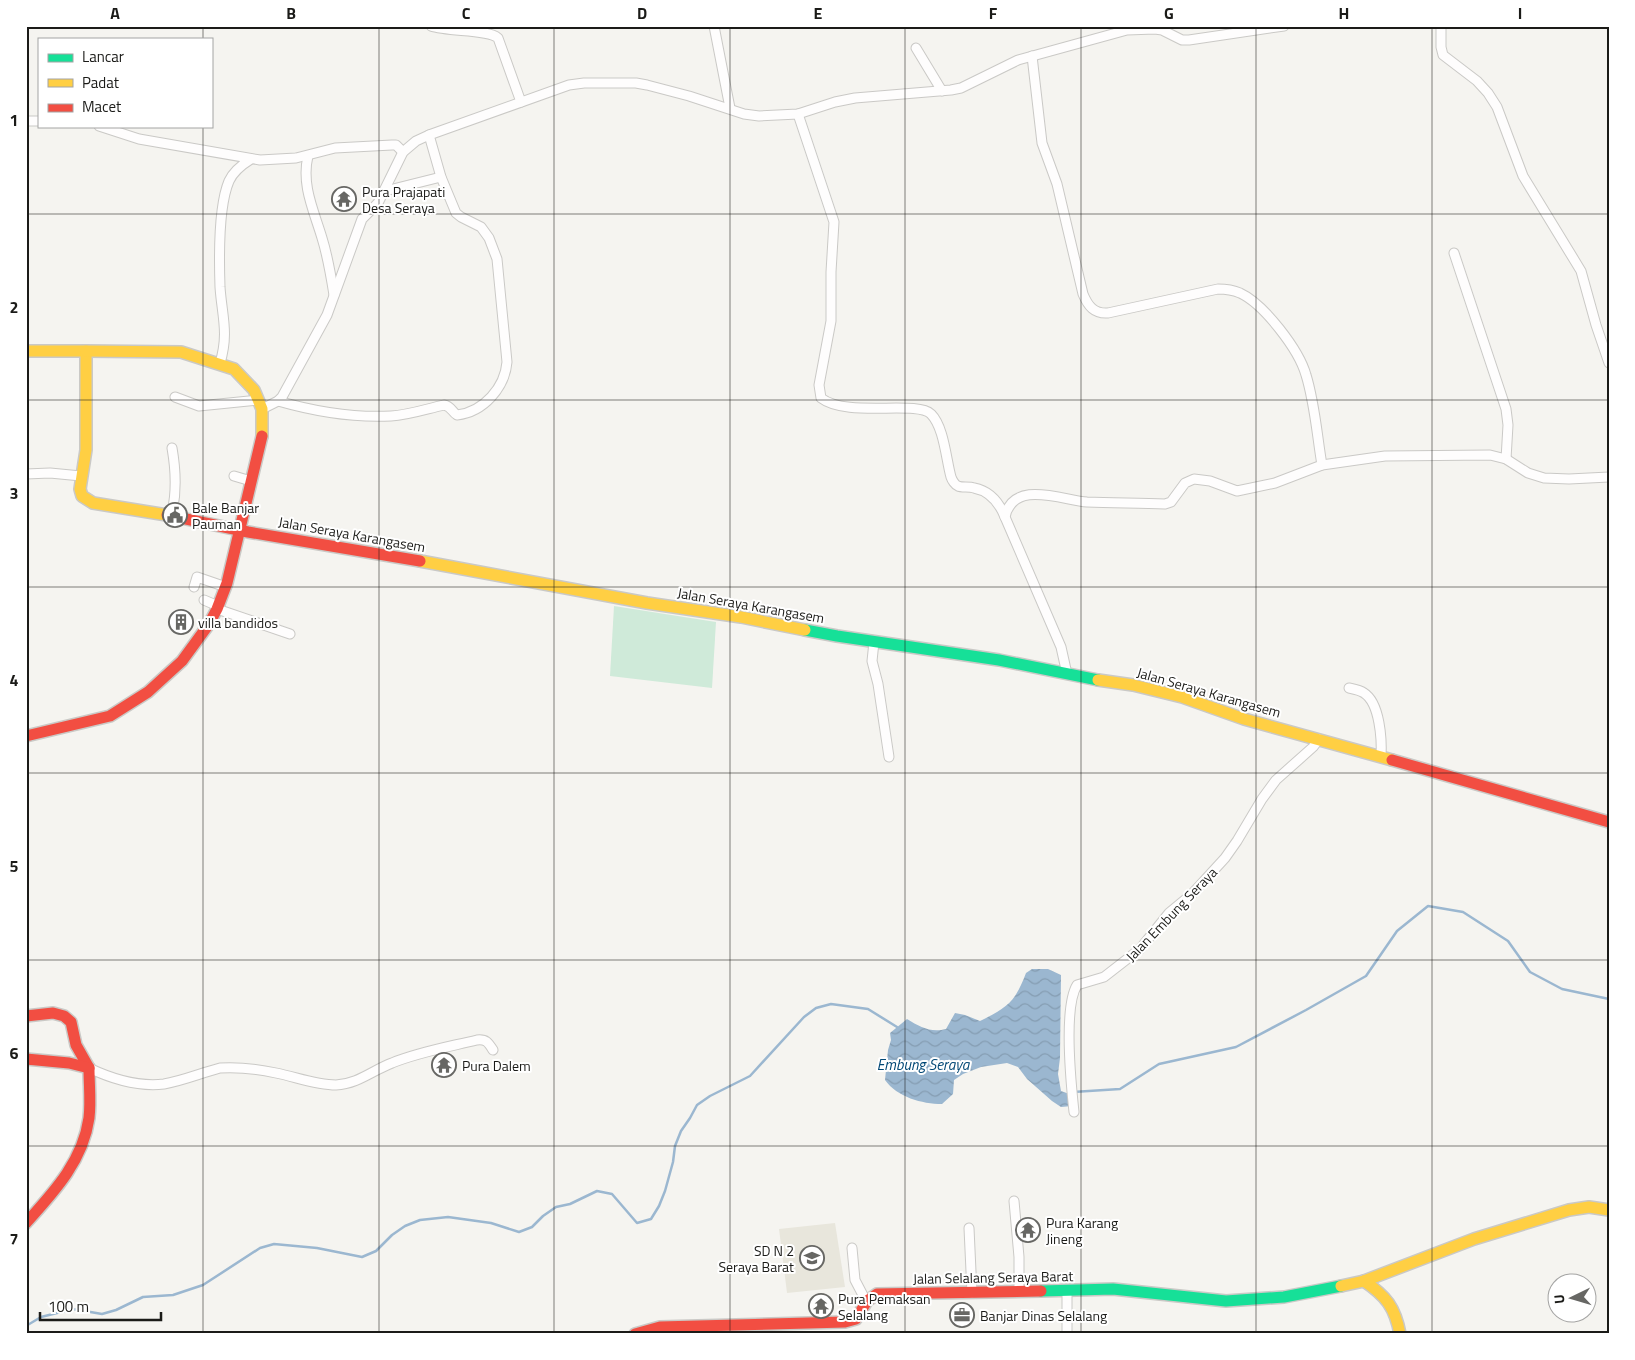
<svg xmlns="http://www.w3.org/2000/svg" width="1635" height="1360" font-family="'Titillium Web',sans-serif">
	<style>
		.built { fill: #e8e6dc }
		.green { fill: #cfead9 }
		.water { fill: url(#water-waves) }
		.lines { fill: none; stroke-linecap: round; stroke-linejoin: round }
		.stream { stroke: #9bb7d0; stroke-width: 2.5 }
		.street-casing { stroke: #cac9c6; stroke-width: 11 }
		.fast-casing { stroke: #cac9c6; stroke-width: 14 }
		.slow-casing { stroke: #cac9c6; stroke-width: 14 }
		.jam-casing { stroke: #cac9c6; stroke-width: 14 }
		.street { stroke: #fefdfd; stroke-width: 9 }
		.fast { stroke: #16e098; stroke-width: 11 }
		.slow { stroke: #ffcf43; stroke-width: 11 }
		.jam { stroke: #f24e42; stroke-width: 11 }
		.grid { fill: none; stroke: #1b1b18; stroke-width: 1; stroke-opacity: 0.55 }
		.labels { text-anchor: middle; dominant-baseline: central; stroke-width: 4; stroke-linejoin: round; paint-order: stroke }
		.poi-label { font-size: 14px; fill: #1b1b18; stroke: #fff; text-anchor: start }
		.street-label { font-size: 14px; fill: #1b1b18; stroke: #fff }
		.water-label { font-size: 15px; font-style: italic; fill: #004775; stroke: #fff }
		.neatline { fill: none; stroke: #1b1b18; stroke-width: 2 }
		.grid-label { font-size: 16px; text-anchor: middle; font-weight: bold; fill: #1b1b18 }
	</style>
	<defs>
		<pattern id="water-waves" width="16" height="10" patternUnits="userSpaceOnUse" patternTransform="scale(1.25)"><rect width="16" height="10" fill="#9bb7d0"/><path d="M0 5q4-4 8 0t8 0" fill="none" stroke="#859db2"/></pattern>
	</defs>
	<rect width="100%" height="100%" fill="#f5f4f0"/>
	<!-- built -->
	<polygon class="built" points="835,1223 845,1287 787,1293 779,1229"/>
	<!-- green -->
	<polygon class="green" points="614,606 716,622 712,688 610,676"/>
	<!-- water -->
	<path class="water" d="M 1032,969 L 1048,969 L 1061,975 L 1060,1058 L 1058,1074 L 1061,1091 L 1072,1095 L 1072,1106 L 1061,1107 L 1052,1101 L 1027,1079 L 1018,1067 L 1007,1063 L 981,1067 L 963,1074 L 954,1080 L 953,1094 L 942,1104 C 922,1104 897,1097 885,1080 L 888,1050 L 891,1040 L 890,1033 L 907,1019 C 920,1027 931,1033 946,1029 L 955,1013 L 965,1015 L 980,1021 C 1008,1007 1015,1002 1026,973 Z"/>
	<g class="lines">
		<!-- stream -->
		<g class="stream">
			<polyline points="1073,1092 1120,1089 1159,1064 1236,1047 1306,1010 1366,976 1397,931 1428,906 1463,912 1508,941 1530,972 1562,989 1609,999"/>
			<polyline points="26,1326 41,1317 73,1309 102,1314 116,1310 143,1297 173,1295 203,1285 260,1248 274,1244 317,1248 362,1257 376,1251 392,1235 405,1226 420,1220 448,1217 491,1223 519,1232 532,1227 543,1216 556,1207 570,1204 597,1191 612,1194 637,1223 651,1219 659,1206 665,1191 673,1162 675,1146 681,1131 690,1118 697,1105 710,1096 750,1076 804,1017 816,1008 831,1004 868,1009 897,1027"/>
		</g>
		<defs>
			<g id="street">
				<path d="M 431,26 C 448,32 488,29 498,38 L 521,102"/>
				<polyline points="714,26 730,108"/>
				<polyline points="1441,26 1441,47 1443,55 1477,81 1488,93 1497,107 1523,176 1581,271 1596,325 1609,363"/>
				<polyline points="916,48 942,91"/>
				<path d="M 1032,56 L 1042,143 L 1057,184 L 1083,294 C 1088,306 1094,314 1108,313 L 1218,289 C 1226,289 1233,290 1240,293 C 1264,304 1299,350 1306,375 C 1315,404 1317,436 1322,465"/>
				<path d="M 798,114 L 834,222 L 831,272 L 831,321 L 819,385 L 821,398 C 847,418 916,400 931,414 C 944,427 946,459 951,477 C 952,480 955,485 958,486 C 962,488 969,486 974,488 C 990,491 999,502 1005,517"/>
				<polyline points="26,121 39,121"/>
				<polyline points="99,126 139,139 260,160 296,158 335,148 392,145 396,145 403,152"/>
				<path d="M 308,156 C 301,185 314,211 322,238 C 328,257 331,276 334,295"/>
				<polyline points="385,191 441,177"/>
				<polyline points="1454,253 1506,409 1508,425 1506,459"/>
				<path d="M 220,363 C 229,333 222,316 220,287 C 219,258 218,207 229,181 C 233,172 243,164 251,159"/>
				<polyline points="175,397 199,406 258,400"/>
				<path d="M 278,401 C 313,411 354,418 391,416 C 409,415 426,409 444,405 C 451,406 452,412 457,415 C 484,412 505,387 507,362 L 497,259 L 489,238 L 481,227 L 461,217 L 456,213 L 441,177 L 429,135"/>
				<polyline points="262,409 278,401 282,397 327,315 362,219 378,203 403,152 416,141 429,135 569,85 584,83 636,83 647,85 689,96 744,114 759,116 798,114 835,102 855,98 951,90 961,88 1018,60 1127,30 1155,29 1162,30 1182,40 1189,40 1284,26"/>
				<polyline points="26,474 50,473 81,476"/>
				<polyline points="234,476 251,481"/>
				<path d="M 171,516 C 177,494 176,471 172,448"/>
				<polyline points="194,587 197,577 226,587"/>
				<polyline points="204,600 218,606"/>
				<polyline points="217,609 290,634"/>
				<polyline points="874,642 872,661 878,684 889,757"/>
				<path d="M 1067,674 L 1061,647 L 1005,517 C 1013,479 1062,500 1087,502 C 1113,503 1139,503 1165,504 L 1171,502 L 1185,483 L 1194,479 L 1210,481 L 1237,491 L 1275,483 L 1322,465 L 1385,456 L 1490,455 L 1506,459 L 1528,473 L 1544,478 L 1569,479 L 1609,477"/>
				<path d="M 1349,688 C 1354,689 1360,690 1364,693 C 1380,703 1382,740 1381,757"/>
				<path d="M 89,1068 C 112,1079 138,1087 164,1084 C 182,1081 201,1073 220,1068 C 238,1067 258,1069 276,1073 C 296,1077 316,1085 336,1085 C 358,1084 373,1070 392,1063 C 419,1052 448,1047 477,1040 C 486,1039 488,1042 493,1050"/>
				<path d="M 1074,1112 C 1071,1084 1063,1008 1077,985 L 1104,977 L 1140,949 L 1169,913 L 1192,894 L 1225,858 L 1237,841 L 1262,799 L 1276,780 L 1313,747 L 1319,739"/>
				<polyline points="1014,1201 1019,1257 1019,1291"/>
				<polyline points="969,1228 972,1293"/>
				<polyline points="852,1248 855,1280 866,1301"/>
				<polyline points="1067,1290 1067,1334"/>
			</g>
			<g id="fast">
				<polyline points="805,630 837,636 999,660 1098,680"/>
				<polyline points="1041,1291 1113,1289 1226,1301 1284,1297 1341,1286"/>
			</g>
			<g id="slow">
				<polyline points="26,351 86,351 86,450 80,489 82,496 93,503 167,515"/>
				<polyline points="86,351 181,352 234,369 254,390 262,409 262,436"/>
				<polyline points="420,561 647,603 741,617 805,630"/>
				<polyline points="1098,680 1133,685 1182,697 1244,719 1392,760"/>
				<path d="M 1364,1281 C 1386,1296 1395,1307 1400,1334"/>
				<polyline points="1341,1286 1364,1281 1474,1239 1569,1210 1589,1207 1609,1210"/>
			</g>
			<g id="jam">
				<polyline points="167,515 248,532 420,561"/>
				<polyline points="26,736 110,716 148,692 182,661 209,624 217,609 227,583 262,436"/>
				<polyline points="1392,760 1609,822"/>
				<polyline points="26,1016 53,1013 64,1016 71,1022 76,1045 89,1068"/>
				<path d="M 26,1059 L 69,1063 L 89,1068 C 89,1085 91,1102 89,1118 C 83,1161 54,1192 26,1223"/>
				<polyline points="635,1334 660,1327 845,1322 856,1319 867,1301 877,1294 1041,1291"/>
			</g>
		</defs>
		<!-- street casing -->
		<use href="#street" class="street-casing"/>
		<!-- fast casing -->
		<use href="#fast" class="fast-casing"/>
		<!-- slow casing -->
		<use href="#slow" class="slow-casing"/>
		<!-- jam casing -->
		<use href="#jam" class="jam-casing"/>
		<!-- street -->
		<use href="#street" class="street"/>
		<!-- fast -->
		<use href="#fast" class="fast"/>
		<!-- slow -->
		<use href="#slow" class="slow"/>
		<!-- jam -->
		<use href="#jam" class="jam"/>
	</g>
	<!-- grid -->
	<path class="grid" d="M 203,26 L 203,39M 379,26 L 379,1334M 554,26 L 554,1334M 730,26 L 730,1334M 905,26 L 905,1334M 1081,26 L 1081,1334M 1256,26 L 1256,1334M 1432,26 L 1432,1334M 203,126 L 203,1334M 26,214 L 1609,214M 26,400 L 1609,400M 26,587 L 1609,587M 26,773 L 1609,773M 26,960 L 1609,960M 26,1146 L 1609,1146"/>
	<!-- icons -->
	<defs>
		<symbol id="temple-ring" viewBox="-11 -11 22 22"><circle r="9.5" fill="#fff" stroke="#676764" stroke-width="1.5"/><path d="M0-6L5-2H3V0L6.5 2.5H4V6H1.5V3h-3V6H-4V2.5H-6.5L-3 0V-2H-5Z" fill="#676764"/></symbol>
		<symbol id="civic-ring" viewBox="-11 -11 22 22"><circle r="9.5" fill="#fff" stroke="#676764" stroke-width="1.5"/><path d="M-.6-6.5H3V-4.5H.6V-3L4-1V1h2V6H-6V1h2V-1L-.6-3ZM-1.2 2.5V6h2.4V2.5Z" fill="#676764"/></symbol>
		<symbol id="building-ring" viewBox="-11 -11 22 22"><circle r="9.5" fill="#fff" stroke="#676764" stroke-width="1.5"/><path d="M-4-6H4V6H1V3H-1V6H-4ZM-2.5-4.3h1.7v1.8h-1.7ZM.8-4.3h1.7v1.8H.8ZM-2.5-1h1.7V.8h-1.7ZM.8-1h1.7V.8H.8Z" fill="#676764"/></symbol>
		<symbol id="school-ring" viewBox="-11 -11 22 22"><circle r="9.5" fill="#fff" stroke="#676764" stroke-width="1.5"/><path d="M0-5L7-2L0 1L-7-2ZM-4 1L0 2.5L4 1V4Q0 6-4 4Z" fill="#676764"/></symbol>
		<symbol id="office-ring" viewBox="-11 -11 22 22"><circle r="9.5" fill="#fff" stroke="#676764" stroke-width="1.5"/><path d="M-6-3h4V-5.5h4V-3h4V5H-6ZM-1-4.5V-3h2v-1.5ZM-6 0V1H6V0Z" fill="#676764"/></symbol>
	</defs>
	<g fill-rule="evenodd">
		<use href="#temple-ring" x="330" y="185" width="28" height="28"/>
		<use href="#civic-ring" x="161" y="501" width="28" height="28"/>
		<use href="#building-ring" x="167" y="608" width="28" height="28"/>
		<use href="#temple-ring" x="430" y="1051" width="28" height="28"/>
		<use href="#temple-ring" x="1014" y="1216" width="28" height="28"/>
		<use href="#school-ring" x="798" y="1244" width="28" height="28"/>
		<use href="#temple-ring" x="807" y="1292" width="28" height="28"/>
		<use href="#office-ring" x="948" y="1301" width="28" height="28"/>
	</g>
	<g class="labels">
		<!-- poi labels -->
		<g class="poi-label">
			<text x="362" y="191">Pura Prajapati<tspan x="362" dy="16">Desa Seraya</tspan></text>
			<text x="192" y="507">Bale Banjar<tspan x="192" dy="16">Pauman</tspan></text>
			<text x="198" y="622">villa bandidos</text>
			<text x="462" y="1065">Pura Dalem</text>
			<text x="1046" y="1222">Pura Karang<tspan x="1046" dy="16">Jineng</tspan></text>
			<text x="794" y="1250" text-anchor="end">SD N 2<tspan x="794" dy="16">Seraya Barat</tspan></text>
			<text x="838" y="1298">Pura Pemaksan<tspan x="838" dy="16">Selalang</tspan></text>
			<text x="980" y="1315">Banjar Dinas Selalang</text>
		</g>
		<!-- street labels -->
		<g class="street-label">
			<text transform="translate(352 534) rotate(10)">Jalan Seraya Karangasem</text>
			<text transform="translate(751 605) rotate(10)">Jalan Seraya Karangasem</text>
			<text transform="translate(1209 692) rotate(16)">Jalan Seraya Karangasem</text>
			<text transform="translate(1171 914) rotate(-46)">Jalan Embung Seraya</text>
			<text transform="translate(993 1277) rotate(-1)">Jalan Selalang Seraya Barat</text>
		</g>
		<!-- water labels -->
		<g class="water-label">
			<text x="923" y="1064">Embung Seraya</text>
		</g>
	</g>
	<!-- border -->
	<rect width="1635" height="1360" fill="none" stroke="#ffffff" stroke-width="55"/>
	<!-- legend -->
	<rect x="38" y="38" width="175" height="90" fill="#ffffff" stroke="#a4a4a3"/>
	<rect x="48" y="54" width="25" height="8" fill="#16e098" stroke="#a4a4a3"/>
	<text x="82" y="62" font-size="15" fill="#1b1b18">Lancar</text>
	<rect x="48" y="79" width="25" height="8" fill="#ffcf43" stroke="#a4a4a3"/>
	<text x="82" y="88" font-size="15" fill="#1b1b18">Padat</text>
	<rect x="48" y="104" width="25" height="8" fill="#f24e42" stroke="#a4a4a3"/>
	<text x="82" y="112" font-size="15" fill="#1b1b18">Macet</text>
	<!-- north arrow -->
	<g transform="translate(1572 1298) rotate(265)"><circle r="24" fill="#ffffff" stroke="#a4a4a3"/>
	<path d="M0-4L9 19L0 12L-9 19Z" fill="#676764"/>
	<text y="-8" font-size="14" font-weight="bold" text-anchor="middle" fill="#1b1b18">U</text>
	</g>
	<!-- scale -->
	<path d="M40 1312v8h121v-8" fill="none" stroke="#1b1b18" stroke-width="2.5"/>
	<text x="48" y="1312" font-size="15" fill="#1b1b18" stroke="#ffffff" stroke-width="4" paint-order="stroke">100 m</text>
	<rect x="28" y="28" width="1580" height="1304" class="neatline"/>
	<g class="grid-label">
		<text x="115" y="19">A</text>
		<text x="291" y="19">B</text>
		<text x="466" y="19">C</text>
		<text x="642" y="19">D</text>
		<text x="818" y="19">E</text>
		<text x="993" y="19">F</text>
		<text x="1169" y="19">G</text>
		<text x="1344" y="19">H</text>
		<text x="1520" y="19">I</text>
		<text x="14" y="126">1</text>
		<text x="14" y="313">2</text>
		<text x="14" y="499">3</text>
		<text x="14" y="686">4</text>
		<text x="14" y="872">5</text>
		<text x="14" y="1059">6</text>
		<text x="14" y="1245">7</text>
	</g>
</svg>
